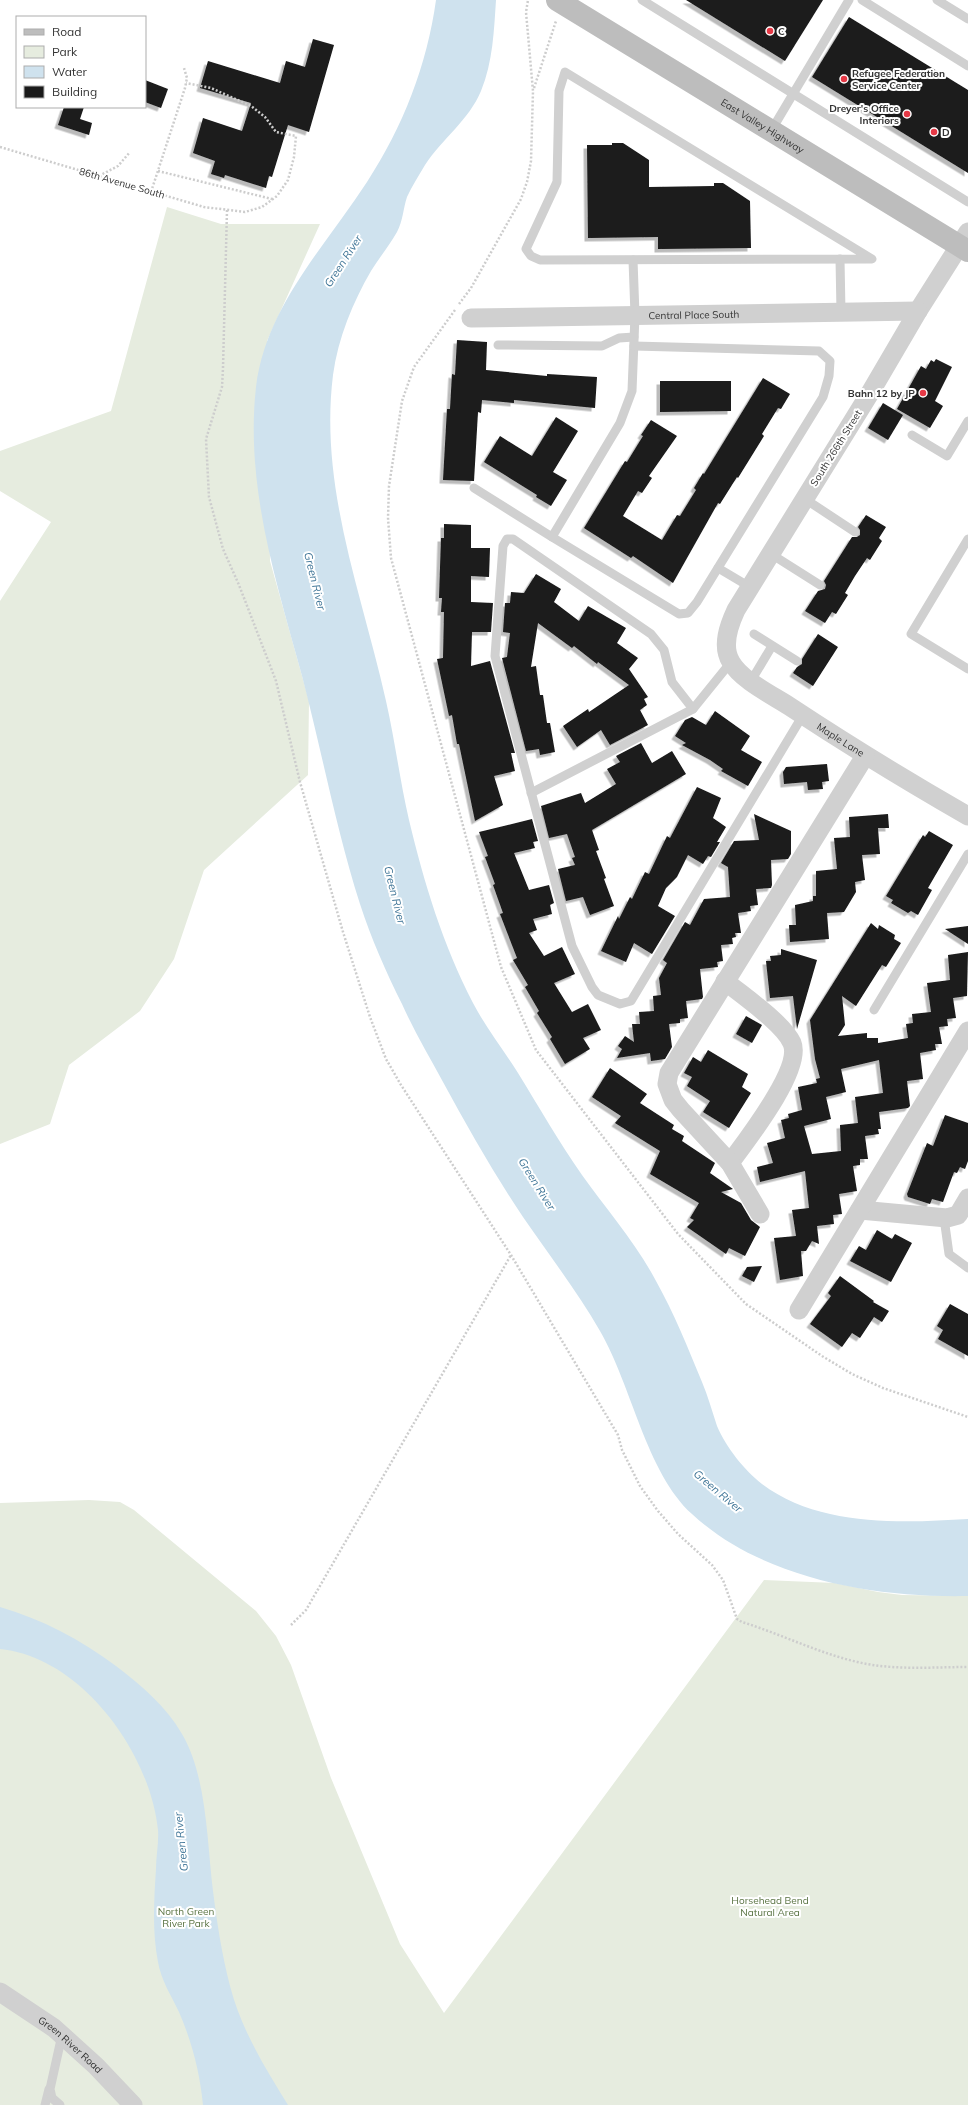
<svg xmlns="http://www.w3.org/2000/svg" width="968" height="2105" font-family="Mulish,sans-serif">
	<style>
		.green { fill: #e6ecdf }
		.water { fill: #cfe2ee }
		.building { fill: #1a1a1a; fill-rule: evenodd; filter: url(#shadow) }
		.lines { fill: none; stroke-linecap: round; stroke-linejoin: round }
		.path { stroke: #cdcdcd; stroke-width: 2.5; stroke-dasharray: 2 2; stroke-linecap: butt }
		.lane { stroke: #d0d0d0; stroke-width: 9 }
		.street { stroke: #d0d0d0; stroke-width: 19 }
		.secondary { stroke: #bdbdbd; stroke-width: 22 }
		.poi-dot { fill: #e63946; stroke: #fff; stroke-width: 1.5 }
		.labels { text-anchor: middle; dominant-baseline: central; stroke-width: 4; stroke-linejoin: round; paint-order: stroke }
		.poi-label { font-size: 10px; font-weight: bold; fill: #333; stroke: #fff; text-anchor: start }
		.street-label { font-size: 10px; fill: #333; stroke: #fff }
		.park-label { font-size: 10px; fill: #56703f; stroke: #fff }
		.water-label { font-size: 11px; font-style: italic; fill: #3f7597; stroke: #fff }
	</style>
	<defs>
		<filter id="shadow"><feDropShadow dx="-3.5" dy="3.5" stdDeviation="0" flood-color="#0004"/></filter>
	</defs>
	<rect width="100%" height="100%" fill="#fff"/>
	<!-- green -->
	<g class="green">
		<polygon points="167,207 221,224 320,224 267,341 270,561 309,701 308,775 204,870 174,959 140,1011 69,1065 50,1124 0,1144 0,601 51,522 0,491 0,451 111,411"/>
		<polygon points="89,1500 120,1502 134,1510 256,1611 276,1636 291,1665 331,1778 400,1944 444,2013 764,1580 835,1583 878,1592 902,1595 968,1596 968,2105 0,2105 0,1503"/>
	</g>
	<!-- water -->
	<g class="water">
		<path d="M 436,0 L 496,0 C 494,30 493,62 481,91 C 469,120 442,139 425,165 C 419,175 412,186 407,197 C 403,209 403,221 397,232 C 389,246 379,258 371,271 C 353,302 338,338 333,375 C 319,488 362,593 386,701 C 395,741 400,781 409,820 C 424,883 443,945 473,1003 C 486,1028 503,1049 518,1073 C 539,1107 559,1142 582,1175 C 607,1210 636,1243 656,1281 C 674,1313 688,1348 702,1382 C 708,1396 712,1411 717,1426 C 726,1447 744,1470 762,1484 C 819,1527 901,1523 968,1519 L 968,1596 C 875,1598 762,1579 692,1514 C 646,1472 632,1386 600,1331 C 577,1291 549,1255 523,1217 C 494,1174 468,1128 443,1082 C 429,1056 414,1031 402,1004 C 386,972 371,938 360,904 C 336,829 322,752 302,676 C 276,581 245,486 256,387 C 266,306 325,247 367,182 C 403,127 427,65 436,0 Z"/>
		<path d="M 0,1607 C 42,1619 81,1640 116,1666 C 141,1685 166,1706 182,1734 C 207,1776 207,1843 213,1891 C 217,1923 222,1955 230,1986 C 241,2029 265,2068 288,2105 L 203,2105 C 200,2073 192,2042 179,2012 C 171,1995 161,1980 158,1962 C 152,1932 154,1899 156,1869 C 156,1856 159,1842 158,1830 C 150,1752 81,1657 0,1649 Z"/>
	</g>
	<!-- building -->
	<g class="building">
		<polygon points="686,0 823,0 785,61"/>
		<polygon points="849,17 968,90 968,173 812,77"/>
		<polygon points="313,39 334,45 309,132 288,125 272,177 269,176 266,188 225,175 224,178 211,174 215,161 193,153 203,118 242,131 251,103 200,88 208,61 280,83 286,61 305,67"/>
		<polygon points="145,80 168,89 161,108 145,102"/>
		<polygon points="64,107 84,107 80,119 92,123 89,135 58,125"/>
		<polygon points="612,143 623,143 649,160 649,187 714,186 714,183 723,183 750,201 751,248 658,249 658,237 588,238 587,145 612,145"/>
		<polygon points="457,340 487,342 486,370 547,376 547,374 597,377 595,408 514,400 514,403 482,400 481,413 478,412 474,481 443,480 447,409 450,409 452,374 455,375"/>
		<polygon points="936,359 952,367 935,401 943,406 930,428 897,409 921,366 926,369 931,360 934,362"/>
		<polygon points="763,378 790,394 781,409 778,408 762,434 764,436 738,478 737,477 720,504 718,503 673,583 633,556 631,558 584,528 625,461 627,462 643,436 641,435 651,420 677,436 649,476 652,478 642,493 638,491 623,516 662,540 677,515 680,516 696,490 694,488 703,473 704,474"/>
		<polygon points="660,381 731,381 731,411 660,412"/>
		<polygon points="883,403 903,415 888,440 868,428"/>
		<polygon points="556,417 578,431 553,472 567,480 551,506 536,497 537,495 484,462 500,436 532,456"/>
		<polygon points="866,515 886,527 879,538 882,541 870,560 867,558 855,576 845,593 848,595 836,614 832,612 825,623 805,611 818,591 825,589 826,585 824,581 852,537 857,537 860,535 860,530 858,527"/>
		<polygon points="444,524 471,525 471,548 490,548 489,577 471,576 471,602 493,603 491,632 472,632 471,666 490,661 515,753 511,753 515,771 494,776 503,805 475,821 459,744 457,744 452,715 449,716 437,659 443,658 444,612 441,612 442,598 439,598 441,538 444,538"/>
		<polygon points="536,574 561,589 554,602 579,621 588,606 626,628 617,643 638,658 629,669 648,697 644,699 647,705 640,710 648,725 610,745 601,730 577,747 563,726 588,709 589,712 629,685 598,662 597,664 574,646 572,648 538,623 531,667 536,666 540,695 543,695 547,723 550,723 555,752 540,755 539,749 526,751 502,658 507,657 510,633 503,632 505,603 510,603 511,592 524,593"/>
		<polygon points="818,634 838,647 813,686 793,673 797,667 802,664 802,659"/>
		<polygon points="715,711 750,736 741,750 762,762 748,786 721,771 723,769 710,760 682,745 686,743 675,736 685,720 692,717 706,725"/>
		<polygon points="641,743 652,763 672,751 686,774 592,830 599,850 596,851 606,878 604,879 614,906 590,915 583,897 566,901 558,869 575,865 572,858 575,857 567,834 549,838 541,806 581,793 585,803 616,784 607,769 620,762 616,756"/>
		<polygon points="827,764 829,781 822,782 823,789 808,790 807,782 784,784 783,772 786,767"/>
		<polygon points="697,787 721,798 713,818 726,827 717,842 720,842 711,857 708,856 703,864 688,855 677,877 666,888 658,906 675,916 652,954 634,943 626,962 601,951 618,916 619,919 630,897 632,899 645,872 649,874 667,836 670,838"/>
		<polygon points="754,814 791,831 791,854 788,859 771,860 772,885 771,888 756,889 758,905 750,906 751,911 738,913 741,933 735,933 736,937 732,938 733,944 721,945 723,961 717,962 718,967 700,969 703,997 702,999 686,1001 688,1018 680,1019 680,1023 669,1024 672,1047 665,1059 651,1061 650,1053 617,1058 622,1049 618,1046 625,1036 634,1042 632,1024 640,1024 639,1012 654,1011 653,996 661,995 659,978 667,963 663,960 685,922 690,925 704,899 730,897 728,867 721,863 734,841 759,840"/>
		<polygon points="888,814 889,828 878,828 880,854 862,855 865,880 855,882 856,892 844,912 827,913 829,939 790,942 789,925 796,925 795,905 813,901 813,896 816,896 816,871 837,869 834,838 850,837 849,817"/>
		<polygon points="532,819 538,841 533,842 535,848 514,853 529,890 549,885 554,903 550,905 552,914 533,919 537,930 529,933 544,956 562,947 575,974 554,983 572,1012 588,1004 601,1030 583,1038 590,1049 565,1064 550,1039 552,1037 537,1013 539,1011 525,987 528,985 513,960 517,958 500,914 503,913 493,885 495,884 485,857 488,856 479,832"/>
		<polygon points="929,831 953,845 928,888 932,890 918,915 911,911 908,913 891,903 893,900 886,896 923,835 925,837"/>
		<path d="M 871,923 L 878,929 L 879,925 L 895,935 L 894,939 L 901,943 L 886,967 L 882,965 L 856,1006 L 842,996 L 845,1025 L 838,1036 L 867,1033 L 867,1038 L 878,1038 L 878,1043 L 908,1038 L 906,1024 L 913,1023 L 912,1014 L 931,1012 L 927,983 L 950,980 L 948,955 L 968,952 L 967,996 L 953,998 L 956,1018 L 947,1019 L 948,1026 L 939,1027 L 942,1044 L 935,1044 L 936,1050 L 920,1053 L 923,1079 L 907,1081 L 910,1106 L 908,1108 L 879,1112 L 881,1129 L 878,1129 L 879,1134 L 865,1136 L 868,1159 L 860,1159 L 860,1165 L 853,1166 L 857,1191 L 839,1194 L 842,1214 L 833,1215 L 834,1224 L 817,1226 L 819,1244 L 812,1241 L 806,1251 L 801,1251 L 803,1276 L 780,1280 L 774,1238 L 796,1236 L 792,1210 L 809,1208 L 805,1171 L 760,1182 L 757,1167 L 773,1163 L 767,1143 L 785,1138 L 781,1120 L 789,1118 L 788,1114 L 802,1110 L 798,1087 L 817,1083 L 816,1079 L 820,1078 L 815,1059 L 810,1020 ZM 879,1060 L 883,1093 L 855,1097 L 858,1123 L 840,1125 L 841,1151 L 812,1154 L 804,1126 L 831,1119 L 826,1097 L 846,1092 L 841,1069 Z"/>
		<polygon points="968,926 968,944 945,929"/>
		<polygon points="781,949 817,960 797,1029 793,996 770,998 766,961 771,961 770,956 781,955"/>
		<polygon points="746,1016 762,1025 752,1043 736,1034"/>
		<polygon points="708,1050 748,1074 742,1087 751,1093 729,1128 703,1112 710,1101 687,1086 692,1077 684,1073 693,1057 701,1062"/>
		<polygon points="610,1068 647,1094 640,1103 674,1125 672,1129 684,1136 682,1141 715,1163 710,1173 733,1189 721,1192 741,1203 751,1220 760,1227 745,1256 729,1248 726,1254 687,1227 694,1220 690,1218 699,1203 650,1174 660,1151 615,1123 621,1116 592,1097"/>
		<polygon points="945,1115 968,1123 968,1161 965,1169 960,1167 957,1173 954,1172 943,1202 932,1199 930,1204 908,1197 907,1194 927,1143 933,1146"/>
		<polygon points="877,1230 892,1239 895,1234 912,1243 891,1282 850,1261 859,1246 866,1250"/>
		<polygon points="762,1266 754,1282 742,1276 747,1267"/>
		<polygon points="840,1276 874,1301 873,1302 889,1311 882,1322 874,1317 860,1338 852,1333 842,1347 810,1324 831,1296 828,1293"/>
		<polygon points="950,1304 968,1314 968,1356 938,1339 943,1330 937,1326"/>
	</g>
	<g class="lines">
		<!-- path -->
		<g class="path">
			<polyline points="534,88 556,21"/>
			<polyline points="0,147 204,207 245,212 262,207 277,196 288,180 294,157 296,136 276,132 265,117 251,106 211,88 186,83"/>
			<polyline points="158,171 272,199"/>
			<polyline points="99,176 118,166 130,152"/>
			<polyline points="151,192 185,88 187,78 184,68"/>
			<path d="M 227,210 L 223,368 L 222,387 L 206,439 L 209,497 L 223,549 L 239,585 L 276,681 L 300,782 L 343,932 L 370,1017 L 386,1059 L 401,1085 L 511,1255 L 618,1435 L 622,1450 L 640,1486 L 658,1511 L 678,1534 L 712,1565 L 723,1580 L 737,1619 L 742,1622 C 784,1635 824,1656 867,1664 C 900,1670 935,1667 968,1667"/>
			<polyline points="459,304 471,288 521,199 527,182 531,161 533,91 526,12 528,0"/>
			<polyline points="455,310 414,367 402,401 389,486 388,518 391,558 501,967 536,1050 678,1234 746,1304 822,1356 852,1374 883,1388 968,1417"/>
			<polyline points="291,1625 306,1610 511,1255"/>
		</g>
		<!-- lane -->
		<g class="lane">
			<polyline points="642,0 968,202"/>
			<polyline points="862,0 968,66"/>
			<polyline points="937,0 968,19"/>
			<polygon points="565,72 872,259 540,260 531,256 526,249 557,182 559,91"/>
			<polyline points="771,131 849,0"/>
			<polyline points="840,259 841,312"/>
			<polyline points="498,345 602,346 619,338 634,337"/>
			<polyline points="912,435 947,456 968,421"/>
			<polyline points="474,488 552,537 620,423 632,391 635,315 633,260"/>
			<polyline points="805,499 855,532"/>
			<polyline points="552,537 679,614 688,613 697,602 823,397 829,376 830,361 819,351 634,346"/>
			<polyline points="968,539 911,634 968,669"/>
			<polyline points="771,554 820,585"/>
			<polyline points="718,568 750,587"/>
			<polyline points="754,634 797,661"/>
			<polyline points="731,662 693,709 672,682 664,650 651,634 513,539 507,539 503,546 495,656 572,946 592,987 598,995 620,1004 631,1001 803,715"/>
			<polyline points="751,681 772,646"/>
			<polyline points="531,793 693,709"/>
			<polyline points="874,1010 968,854"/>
			<polyline points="944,1218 949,1254 968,1268"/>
			<polyline points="45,2105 49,2089"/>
			<polyline points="60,2105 52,2098 50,2089 62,2035"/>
		</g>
		<!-- street -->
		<g class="street">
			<path id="s1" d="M 968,232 L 918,311 L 870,393 L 736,610 C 729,625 721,646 731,662 C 741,680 772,695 789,706 C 848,745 907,781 968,816"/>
			<path id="s2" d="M 471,318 L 918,311"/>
			<path d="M 725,981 C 743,996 783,1023 792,1043 C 803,1069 746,1141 730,1163"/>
			<polyline points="860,1210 947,1218 958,1215 968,1198"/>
			<polyline points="760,1214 730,1163 681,1110 673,1100 667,1084 669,1073 865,756"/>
			<polyline points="799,1310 968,1031"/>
			<path id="s3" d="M 0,1992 L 54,2028 L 96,2066 L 133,2105"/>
		</g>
		<!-- secondary -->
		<path class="secondary" id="s4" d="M 557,0 L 968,251"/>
	</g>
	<!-- markers -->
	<g class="poi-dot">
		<circle cx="770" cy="31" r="4"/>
		<circle cx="844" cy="79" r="4"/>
		<circle cx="907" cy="114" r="4"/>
		<circle cx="934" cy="132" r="4"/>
		<circle cx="923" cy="393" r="4"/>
	</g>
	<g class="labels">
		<!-- poi labels -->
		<g class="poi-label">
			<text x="778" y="31">C</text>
			<text x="852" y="73">Refugee Federation<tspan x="852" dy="12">Service Center</tspan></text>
			<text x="899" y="108" text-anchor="end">Dreyer's Office<tspan x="899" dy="12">Interiors</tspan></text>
			<text x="942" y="132">D</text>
			<text x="915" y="393" text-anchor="end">Bahn 12 by JP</text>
		</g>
		<!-- street labels -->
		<g class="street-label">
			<text stroke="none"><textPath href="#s4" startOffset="241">East Valley Highway</textPath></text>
			<text transform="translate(122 183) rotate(16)">86th Avenue South</text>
			<text stroke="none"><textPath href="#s2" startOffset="223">Central Place South</textPath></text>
			<text transform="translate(836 448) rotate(-58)">South 266th Street</text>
			<text stroke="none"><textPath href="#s1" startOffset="633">Maple Lane</textPath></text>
			<text stroke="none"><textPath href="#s3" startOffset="88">Green River Road</textPath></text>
		</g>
		<!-- park labels -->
		<g class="park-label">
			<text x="770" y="1900">Horsehead Bend<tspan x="770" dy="12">Natural Area</tspan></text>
			<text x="186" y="1911">North Green<tspan x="186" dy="12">River Park</tspan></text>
		</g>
		<!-- water labels -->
		<g class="water-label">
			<text transform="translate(343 261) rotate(-57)">Green River</text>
			<text transform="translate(315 581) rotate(76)">Green River</text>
			<text transform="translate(395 895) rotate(76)">Green River</text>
			<text transform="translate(537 1184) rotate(58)">Green River</text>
			<text transform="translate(718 1491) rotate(40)">Green River</text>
			<text transform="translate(181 1842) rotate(-96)">Green River</text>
		</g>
	</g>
	<!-- legend -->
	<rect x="16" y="16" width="130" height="92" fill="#ffffff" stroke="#adadad"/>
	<rect x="24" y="29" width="20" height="6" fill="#bdbdbd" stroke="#adadad"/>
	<text x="52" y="36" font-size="12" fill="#333333">Road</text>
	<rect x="24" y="46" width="20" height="12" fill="#e6ecdf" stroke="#adadad"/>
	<text x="52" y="56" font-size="12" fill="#333333">Park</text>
	<rect x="24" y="66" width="20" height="12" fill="#cfe2ee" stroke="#adadad"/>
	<text x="52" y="76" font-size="12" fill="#333333">Water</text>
	<rect x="24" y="86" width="20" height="12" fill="#1a1a1a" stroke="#adadad"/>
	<text x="52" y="96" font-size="12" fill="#333333">Building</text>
</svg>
